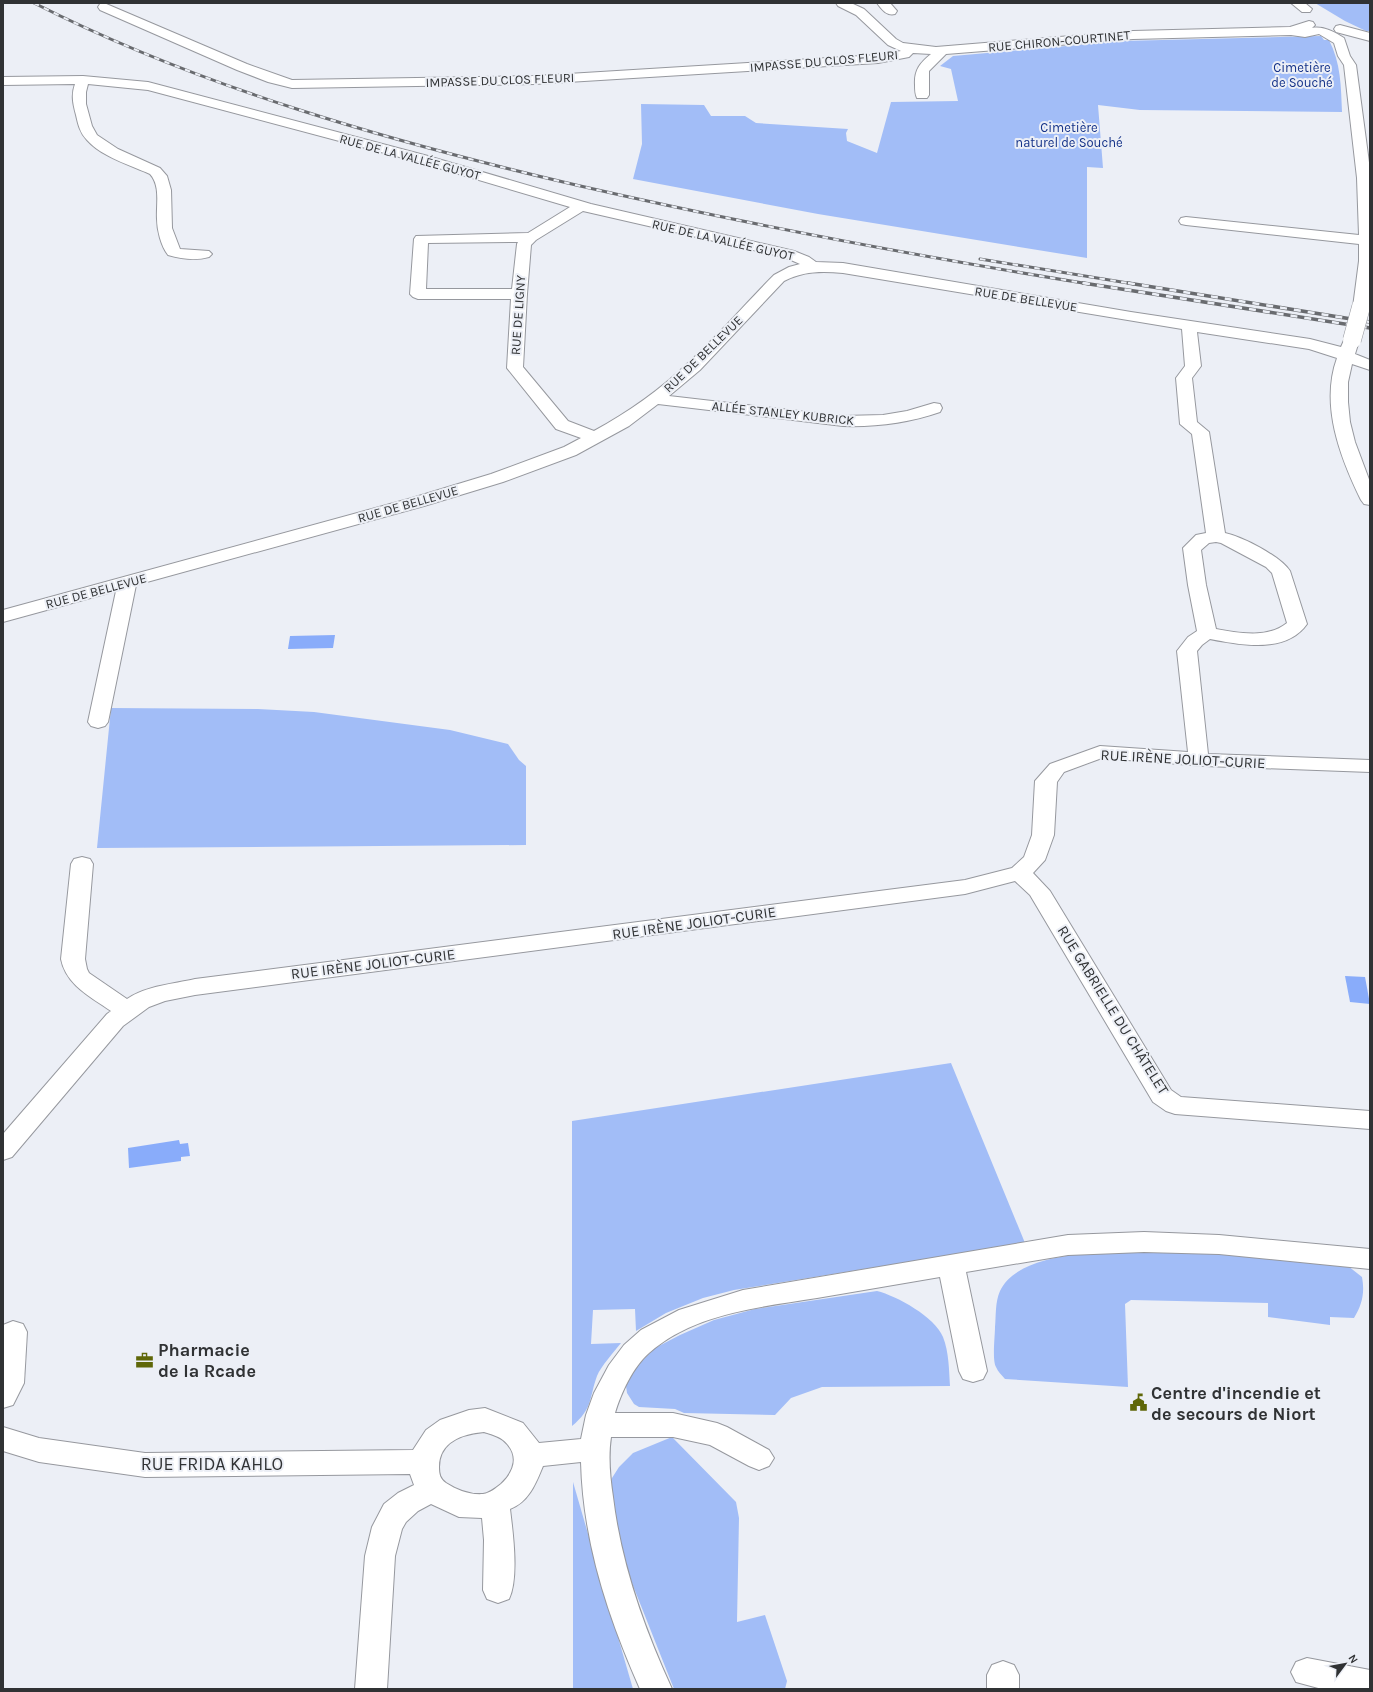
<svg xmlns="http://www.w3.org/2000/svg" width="1373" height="1692" font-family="Karla,sans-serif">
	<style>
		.green { fill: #a2bdf7 }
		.water { fill: #89acfa }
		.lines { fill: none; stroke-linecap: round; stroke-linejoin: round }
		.minor-casing { stroke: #96989e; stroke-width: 2 }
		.minor { fill: #fff; fill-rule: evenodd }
		.rail-far1-casing { stroke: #696b6f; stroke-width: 3 }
		.rail-casing { stroke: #696b6f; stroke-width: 3.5 }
		.rail-far1 { stroke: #eceff6; stroke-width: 2; stroke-dasharray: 5.5; stroke-linecap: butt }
		.rail { stroke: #eceff6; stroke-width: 2.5; stroke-dasharray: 7; stroke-linecap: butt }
		.minor-bridge-casing { stroke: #96989e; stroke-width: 19; stroke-linecap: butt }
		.minor-bridge { stroke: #fff; stroke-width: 18 }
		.labels { text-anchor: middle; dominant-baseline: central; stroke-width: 4; stroke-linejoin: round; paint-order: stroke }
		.far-street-label { font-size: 13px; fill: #303234; stroke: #eceff6 }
		.far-park-label { font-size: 13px; fill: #143288; stroke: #eceff6 }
		.street-label { font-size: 15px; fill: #303234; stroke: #eceff6 }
		.near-poi-label { font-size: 18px; font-weight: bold; fill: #303234; stroke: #eceff6; text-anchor: start }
		.near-street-label { font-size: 18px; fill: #303234; stroke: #eceff6 }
	</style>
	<rect width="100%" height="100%" fill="#eceff6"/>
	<!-- green -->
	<g class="green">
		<polygon points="1315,3 1370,3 1370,31 1366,31 1345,21"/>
		<path d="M 1321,36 L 1324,40 L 1329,40 C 1341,63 1341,87 1342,112 L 1140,110 L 1098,105 L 1103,168 L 1087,167 L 1087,258 L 818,214 L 633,179 L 642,144 L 641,104 L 704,105 L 711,116 L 745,116 L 756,123 L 848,129 L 846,133 L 847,141 L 877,153 L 891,102 L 958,101 L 951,69 L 940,66 L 953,56 L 1122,41 Z"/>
		<polygon points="111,708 258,709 314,712 450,730 508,744 519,760 526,766 526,845 97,848"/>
		<path d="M 951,1063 L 1025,1243 L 734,1290 L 703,1298 L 666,1313 L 636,1331 L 635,1309 L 593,1310 L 591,1344 L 621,1343 C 614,1352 601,1366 597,1376 C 589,1398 593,1409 572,1426 L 572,1121 Z"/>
		<path d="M 1135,1250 L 1193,1251 L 1348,1266 L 1362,1277 C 1365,1293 1362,1305 1354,1318 L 1330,1317 L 1330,1325 L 1268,1317 L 1268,1303 L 1131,1300 L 1125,1304 L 1128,1387 L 1005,1379 C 1002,1375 998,1372 996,1367 C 992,1360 995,1336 995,1327 C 996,1316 995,1302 1000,1291 C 1018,1252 1098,1253 1135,1250 Z"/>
		<path d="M 877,1291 C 897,1296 935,1317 943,1337 C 949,1352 949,1370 950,1386 L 822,1387 L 791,1398 L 775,1415 L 684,1413 L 675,1409 L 639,1407 L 634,1404 L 627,1393 L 626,1386 L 635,1368 L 655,1348 L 680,1335 L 714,1320 L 755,1309 Z"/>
		<polygon points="672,1437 736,1502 739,1518 737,1622 765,1615 787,1681 785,1689 674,1689 624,1563 610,1497 612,1478 619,1467 633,1453"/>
		<polygon points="573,1482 633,1689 573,1689"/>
	</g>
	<!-- water -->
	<g class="water">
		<polygon points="335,635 333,648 288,649 290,636"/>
		<polygon points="1345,976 1365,977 1370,1004 1350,1002"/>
		<polygon points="179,1140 180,1144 188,1143 190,1156 181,1157 181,1161 129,1168 128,1148"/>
	</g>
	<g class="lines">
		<defs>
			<g id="minor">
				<path d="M 104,3 L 247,64 L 292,80 L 535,76 L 878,55 L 901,51 L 888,45 L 856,15 L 838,6 L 836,3 L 851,3 L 864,9 L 896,39 L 903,43 L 936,47 L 1133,31 L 1290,27 L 1309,21 L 1313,22 L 1315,25 L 1312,28 C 1324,26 1334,32 1344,38 L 1350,56 L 1356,65 L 1370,170 L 1369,307 L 1367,310 L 1361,312 L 1355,310 L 1353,307 L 1359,261 L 1359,244 L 1186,225 L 1181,224 L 1179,221 L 1181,218 L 1186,217 L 1359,235 L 1357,178 L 1344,65 L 1338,56 L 1334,43 L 1319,34 L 1305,37 L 1291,35 L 1133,39 L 946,54 L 929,71 L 929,95 L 927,98 L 917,98 C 915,94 915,90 915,85 C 914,70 920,63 931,54 L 913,53 L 909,57 L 878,63 L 535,84 L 292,88 L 268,82 L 237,70 L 100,10 L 98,7 L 100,4 Z"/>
				<path d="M 877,3 L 890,3 L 897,11 L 895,14 C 887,16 882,10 877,3 Z"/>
				<polygon points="1291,3 1305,3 1312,9 1310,12 1302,12"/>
				<polygon points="1340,25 1370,33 1370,41 1336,32 1334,29 1336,26"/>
				<path d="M 83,76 L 148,82 L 428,156 L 591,204 L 794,251 L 809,257 L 816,262 L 843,263 L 1131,312 L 1310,339 L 1341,347 L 1345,338 L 1351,336 L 1357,338 L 1359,341 L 1355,354 L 1370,360 L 1370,370 L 1352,364 L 1348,382 L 1348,402 L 1350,422 L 1355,442 L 1370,482 L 1370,505 L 1364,504 L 1361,500 C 1340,457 1320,405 1337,358 L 1309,349 L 1197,332 L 1201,366 L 1192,378 L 1197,422 L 1209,432 L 1225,533 C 1243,537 1280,556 1290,571 L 1307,624 C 1286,654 1241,645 1210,639 L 1202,645 L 1197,651 L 1208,754 L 1370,760 L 1370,772 L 1205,766 L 1102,758 L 1064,772 L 1057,782 L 1054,835 L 1045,860 L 1033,873 L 1050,891 L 1171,1090 L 1181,1097 L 1370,1111 L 1370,1129 L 1175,1114 L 1166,1111 L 1153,1102 L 1030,895 L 1015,881 L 965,894 L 195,995 L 165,1001 L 149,1007 L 123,1026 L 12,1157 L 3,1160 L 3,1134 L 107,1014 L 111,1011 C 91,997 66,985 61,959 L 71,864 L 74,859 L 82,857 L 90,859 L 93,864 L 85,959 L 87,969 L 89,973 L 127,999 C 146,986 173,984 195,979 L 965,880 L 1012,868 L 1024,857 L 1032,835 L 1035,781 L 1050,764 L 1100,746 L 1188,752 L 1177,651 L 1188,637 L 1197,631 L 1188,585 L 1183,548 L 1196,535 L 1206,533 L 1192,434 L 1180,424 L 1176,378 L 1185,366 L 1182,329 L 843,273 C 822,271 803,271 784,281 L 700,370 L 669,396 L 843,416 L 883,415 L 907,411 L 934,403 L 940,404 L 942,408 L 940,412 C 908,423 877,427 843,426 L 658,404 L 629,426 L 576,455 L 503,482 L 424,506 L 136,585 L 108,722 L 105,726 L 98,728 L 91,726 L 88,722 L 116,591 L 3,622 L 3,610 L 412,498 L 491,474 L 564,447 L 581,438 L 556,429 L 507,368 L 511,299 L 418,299 L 413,297 L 410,294 L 414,239 L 416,236 L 528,233 L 570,207 L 418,162 L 148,90 L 88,84 L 86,92 L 86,104 L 92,126 L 97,135 L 118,149 L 160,168 L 167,176 L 171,190 L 172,228 L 180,249 L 209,251 L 212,254 L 209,257 C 195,261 182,259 168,255 C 161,246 157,230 157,219 C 156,205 161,186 150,174 C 130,165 102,157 87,140 C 80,133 78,124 76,115 C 73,104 71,95 75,84 L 3,85 L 3,77 ZM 583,211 L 784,257 L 800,264 L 789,267 L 774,275 C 745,304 718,336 688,363 C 660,390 627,413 594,431 L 568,421 L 523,367 L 527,294 L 531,245 L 536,240 ZM 518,242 L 517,244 L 512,289 L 426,289 L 428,243 ZM 1216,542 L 1221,543 L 1266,567 L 1272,573 L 1287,623 C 1267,639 1239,633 1216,629 L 1206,585 L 1201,550 L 1209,543 Z"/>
				<path d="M 1144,1232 L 1219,1235 L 1370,1249 L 1370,1269 L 1219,1254 L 1144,1252 L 1068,1255 L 966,1272 L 987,1371 L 983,1379 L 973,1382 L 963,1379 L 959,1371 L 940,1277 C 899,1284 858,1291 817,1298 C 761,1307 694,1313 649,1353 C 633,1367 621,1393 615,1413 L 673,1413 L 717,1423 L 727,1427 L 769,1450 L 774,1458 L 769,1466 L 759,1470 L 749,1466 L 710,1445 L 673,1437 L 611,1437 C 608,1457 610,1477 613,1497 C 621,1564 644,1628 672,1689 L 640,1689 C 608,1617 583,1542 581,1462 L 543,1466 C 536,1483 529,1502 510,1509 C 513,1533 519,1578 509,1599 L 498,1603 L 487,1599 L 483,1590 L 484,1540 L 482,1518 L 459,1517 L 431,1504 L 418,1511 L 406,1522 L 402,1529 L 395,1556 L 387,1689 L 355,1689 L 365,1556 L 372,1527 L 384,1504 L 398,1493 L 414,1485 L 410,1474 L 145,1477 L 39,1462 L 3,1451 L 3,1427 L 39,1438 L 145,1453 L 413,1450 L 426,1430 L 440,1420 L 469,1410 L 485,1408 L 523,1423 L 539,1443 L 581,1439 L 586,1415 L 594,1393 L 609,1365 L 624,1345 L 641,1330 L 679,1310 L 743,1290 L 1068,1235 ZM 484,1432 C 490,1434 498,1436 503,1440 C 520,1454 515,1471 501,1484 C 496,1488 490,1493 483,1494 C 469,1495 457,1490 446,1483 C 440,1479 439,1474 439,1467 C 439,1442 462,1434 484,1432 Z"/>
				<polygon points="13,1321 23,1324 27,1332 24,1383 13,1405 3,1408 3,1325"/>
				<polygon points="1307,1658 1370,1670 1370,1689 1322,1689 1296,1682 1291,1672 1296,1662"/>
				<polygon points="1003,1661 1014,1665 1019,1675 1019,1689 987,1689 987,1675 992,1665"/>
			</g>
		</defs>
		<!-- minor casing -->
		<use href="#minor" class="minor-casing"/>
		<!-- minor -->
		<use href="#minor" class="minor"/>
		<defs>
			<g id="rail-far1">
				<path d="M 34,3 C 202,88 392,142 576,185 C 745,224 917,256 1089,284"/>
				<polyline points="980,259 1134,284"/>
			</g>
			<g id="rail">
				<polyline points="1083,283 1370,328"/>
				<polyline points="1128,283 1370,322"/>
			</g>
		</defs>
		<!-- rail-far1 casing -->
		<use href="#rail-far1" class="rail-far1-casing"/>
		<!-- rail casing -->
		<use href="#rail" class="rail-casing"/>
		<!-- rail-far1 -->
		<use href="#rail-far1" class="rail-far1"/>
		<!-- rail -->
		<use href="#rail" class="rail"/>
		<defs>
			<polyline id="minor-bridge" points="1352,340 1361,307"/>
		</defs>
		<!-- minor-bridge casing -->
		<use href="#minor-bridge" class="minor-bridge-casing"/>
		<!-- minor-bridge -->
		<use href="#minor-bridge" class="minor-bridge"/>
	</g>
	<!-- icons -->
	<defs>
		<symbol id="office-bare" viewBox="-9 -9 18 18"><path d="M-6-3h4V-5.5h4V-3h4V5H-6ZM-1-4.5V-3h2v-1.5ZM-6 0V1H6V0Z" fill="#5f6708" stroke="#eceff6" stroke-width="2.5" paint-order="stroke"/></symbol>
		<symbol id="civic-bare" viewBox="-9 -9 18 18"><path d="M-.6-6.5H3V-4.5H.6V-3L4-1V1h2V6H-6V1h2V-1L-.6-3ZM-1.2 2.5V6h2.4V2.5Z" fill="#5f6708" stroke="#eceff6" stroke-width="2.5" paint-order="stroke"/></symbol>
	</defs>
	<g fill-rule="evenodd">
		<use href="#office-bare" x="132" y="1348" width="25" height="25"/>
		<use href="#civic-bare" x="1126" y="1390" width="25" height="25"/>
	</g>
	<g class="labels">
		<!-- far-street labels -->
		<g class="far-street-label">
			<text transform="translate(1059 41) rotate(-5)">RUE CHIRON-COURTINET</text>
			<text transform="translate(824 61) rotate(-5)">IMPASSE DU CLOS FLEURI</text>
			<text transform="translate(500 80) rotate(-2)">IMPASSE DU CLOS FLEURI</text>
			<text transform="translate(410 157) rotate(15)">RUE DE LA VALLÉE GUYOT</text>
			<text transform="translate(723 240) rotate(13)">RUE DE LA VALLÉE GUYOT</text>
			<text transform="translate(1026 299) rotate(9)">RUE DE BELLEVUE</text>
			<text transform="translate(518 315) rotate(-86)">RUE DE LIGNY</text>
			<text transform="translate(703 354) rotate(-44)">RUE DE BELLEVUE</text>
			<text transform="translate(783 413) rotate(6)">ALLÉE STANLEY KUBRICK</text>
			<text transform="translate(408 504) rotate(-16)">RUE DE BELLEVUE</text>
			<text transform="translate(96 591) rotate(-15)">RUE DE BELLEVUE</text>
		</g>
		<!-- far-park labels -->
		<g class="far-park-label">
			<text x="1302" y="67">Cimetière<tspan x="1302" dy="15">de Souché</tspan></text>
			<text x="1069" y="127">Cimetière<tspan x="1069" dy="15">naturel de Souché</tspan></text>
		</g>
		<!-- street labels -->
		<g class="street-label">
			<text transform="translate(1183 759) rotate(3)">RUE IRÈNE JOLIOT-CURIE</text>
			<text transform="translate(694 923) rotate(-8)">RUE IRÈNE JOLIOT-CURIE</text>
			<text transform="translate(373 964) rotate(-7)">RUE IRÈNE JOLIOT-CURIE</text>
			<text transform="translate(1113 1010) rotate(58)">RUE GABRIELLE DU CHÂTELET</text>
		</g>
		<!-- near-poi labels -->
		<g class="near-poi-label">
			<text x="158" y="1350">Pharmacie<tspan x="158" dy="21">de la Rcade</tspan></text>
			<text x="1151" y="1393">Centre d'incendie et<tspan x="1151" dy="21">de secours de Niort</tspan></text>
		</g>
		<!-- near-street labels -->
		<g class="near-street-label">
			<text x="212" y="1464">RUE FRIDA KAHLO</text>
		</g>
	</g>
	<!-- border -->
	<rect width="1373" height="1692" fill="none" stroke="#303234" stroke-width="8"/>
	<!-- north arrow -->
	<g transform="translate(1345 1664) rotate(58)" stroke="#eceff6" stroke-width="3" paint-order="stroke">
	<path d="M0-3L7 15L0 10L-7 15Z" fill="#303234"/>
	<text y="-6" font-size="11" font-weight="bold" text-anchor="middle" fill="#303234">N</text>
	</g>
</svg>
